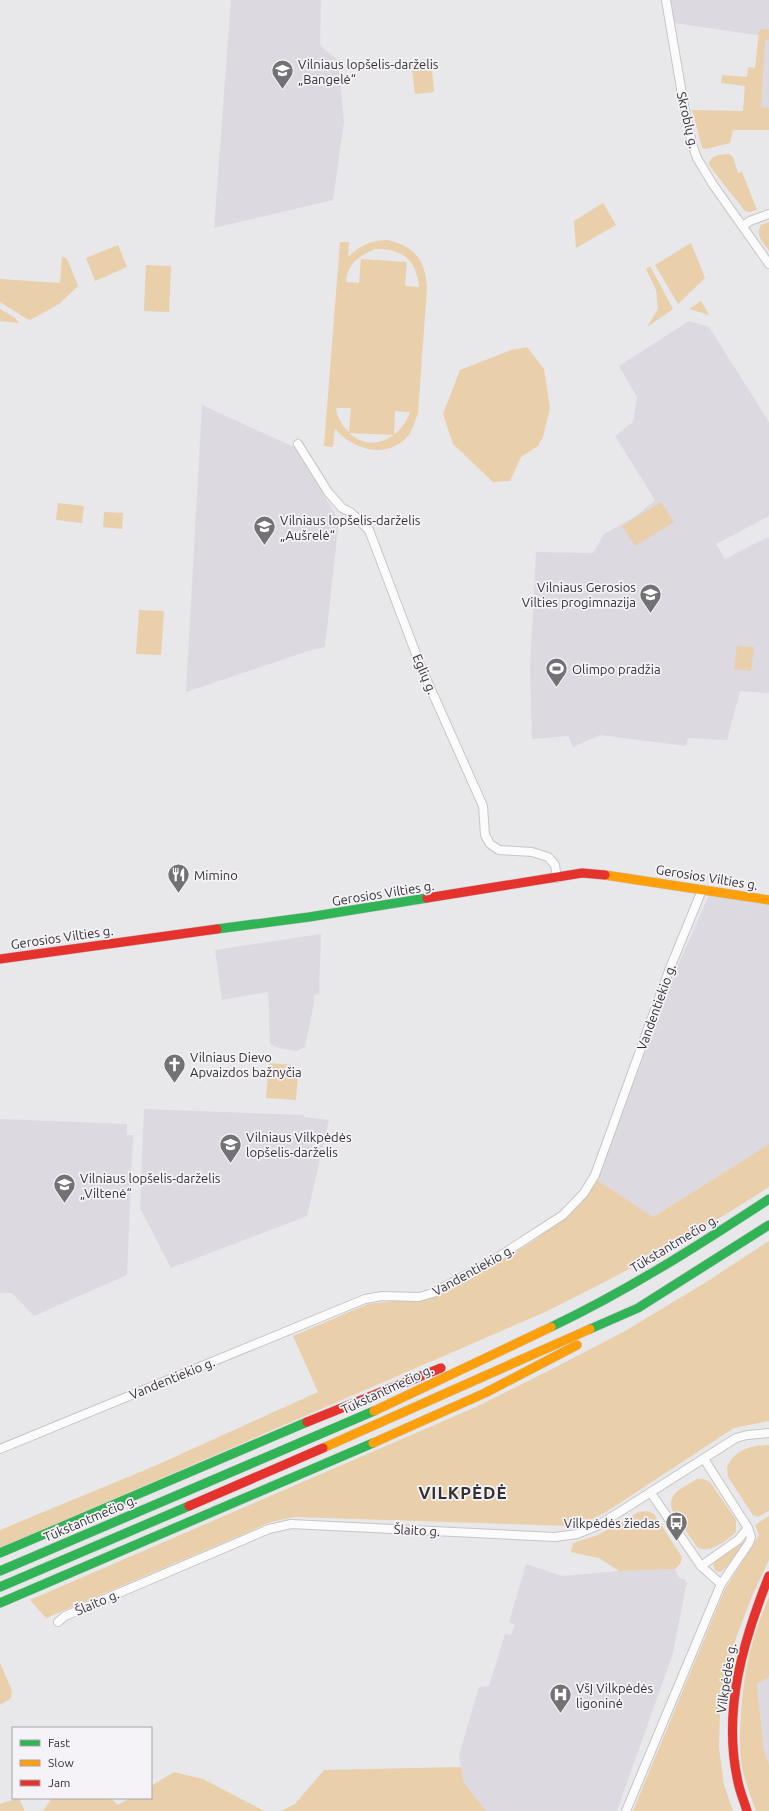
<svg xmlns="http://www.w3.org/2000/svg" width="769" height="1811" font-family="Ubuntu,sans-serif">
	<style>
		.built { fill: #ddd9e1 }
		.green { fill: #e9cfaa; fill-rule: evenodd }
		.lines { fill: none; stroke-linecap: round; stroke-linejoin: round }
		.street-casing { stroke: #c6c5c7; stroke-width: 10 }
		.fast-casing { stroke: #c6c5c7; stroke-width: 10 }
		.slow-casing { stroke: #c6c5c7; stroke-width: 10 }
		.jam-casing { stroke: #c6c5c7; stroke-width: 10 }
		.street { stroke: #fcfbfc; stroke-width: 8 }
		.fast { stroke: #30b455; stroke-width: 9 }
		.slow { stroke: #ff9f0a; stroke-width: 9 }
		.jam { stroke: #e5322d; stroke-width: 9 }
		.labels { text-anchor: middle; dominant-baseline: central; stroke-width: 3.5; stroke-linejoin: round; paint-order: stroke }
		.poi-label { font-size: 13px; fill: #323133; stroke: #f5f3f8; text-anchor: start }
		.street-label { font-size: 13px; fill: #323133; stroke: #f5f3f8 }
		.district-label { font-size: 17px; font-weight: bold; letter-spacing: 1px; fill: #323133; stroke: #f5f3f8 }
	</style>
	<rect width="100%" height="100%" fill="#e8e7ea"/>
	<!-- built -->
	<g class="built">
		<polygon points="231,0 321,0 320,44 325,50 338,60 344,122 333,200 214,228"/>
		<polygon points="671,0 769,0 769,112 759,110 763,36 674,23"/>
		<polygon points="689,321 709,327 769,422 769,516 716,544 725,559 768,537 769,539 769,693 740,691 727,740 688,738 686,746 600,735 573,747 568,736 532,739 530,669 536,552 593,553 604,534 636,516 655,500 615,436 633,422 637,397 619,366"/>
		<polygon points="202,405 294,447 339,520 325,647 308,651 186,692"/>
		<polygon points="709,895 769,905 769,1144 653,1217 597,1180 679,963"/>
		<polygon points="321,934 319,994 314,995 314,1003 305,1047 297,1051 279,1048 270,1044 268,992 222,1000 215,950"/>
		<polygon points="144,1109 304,1115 304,1117 329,1120 307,1216 171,1268 140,1208"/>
		<polygon points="0,1119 127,1124 127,1135 133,1135 127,1275 34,1316 12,1293 0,1293"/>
		<polygon points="526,1564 562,1576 619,1571 675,1569 679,1578 684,1579 688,1584 686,1586 673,1653 617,1811 486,1811 464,1783 459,1755 479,1687 489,1686 505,1634 511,1635 515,1625 509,1622"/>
		<polygon points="769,1677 769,1764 764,1751 757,1684"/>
	</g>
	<!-- green -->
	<g class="green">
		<polygon points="762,29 769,30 769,40 765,40 761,107 769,108 769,130 733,130 730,143 706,149 702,148 692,110 743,111 745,86 721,83 722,75 747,77 748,67 755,68 759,31"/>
		<polygon points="431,59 434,92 415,94 411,61"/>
		<path d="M 729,154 L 733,157 L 738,173 L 742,172 L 757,210 L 749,212 L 745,211 L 711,168 L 709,164 C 711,154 721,155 729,154 Z"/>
		<polygon points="603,203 616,225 576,248 574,221"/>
		<path d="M 769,222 L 769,251 C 763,242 755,236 761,225 Z"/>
		<path d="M 387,240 C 414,246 425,259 427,287 L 418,413 C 415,421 413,429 408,436 C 386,460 354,450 335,429 L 333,447 L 324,446 L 340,242 L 349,242 L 348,257 C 361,245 369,241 387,240 ZM 375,249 C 402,248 417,260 419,287 L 405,286 L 407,262 L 361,259 L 359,283 L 346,282 C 347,264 359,256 375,249 ZM 336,408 L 351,408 L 349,432 C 342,426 337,417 336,408 ZM 395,411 L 410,412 C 401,438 372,454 349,433 L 394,435 Z"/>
		<polygon points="691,243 705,278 678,304 655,265"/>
		<polygon points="118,245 127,267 95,281 86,258"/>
		<polygon points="62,257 66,258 68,261 78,286 59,304 30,320 27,319 0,302 0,279 60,283"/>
		<polygon points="146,265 171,266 169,312 144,311"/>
		<polygon points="650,266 673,309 647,327 658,309 656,290 646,269"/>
		<polygon points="701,301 709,315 689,309"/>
		<polygon points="0,309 15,318 19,323 0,321"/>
		<polygon points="527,347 544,369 550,408 543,437 538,446 521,457 510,481 493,482 453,444 443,414 460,370 511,350"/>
		<polygon points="661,502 674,522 635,546 622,526"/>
		<polygon points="58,503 84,506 82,523 56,520"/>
		<polygon points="104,512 123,513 122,529 103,527"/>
		<polygon points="139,610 164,611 161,655 136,654"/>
		<polygon points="737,646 754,647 751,671 734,669"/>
		<polygon points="269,1063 293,1065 298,1072 296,1100 266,1098"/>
		<path d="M 769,1144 L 769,1187 C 697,1234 622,1274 545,1312 L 0,1548 L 0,1530 L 157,1465 L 318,1392 L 293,1336 L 368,1304 L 428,1297 L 503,1259 L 532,1242 L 581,1204 L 597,1180 L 653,1217 Z"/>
		<polygon points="769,1241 769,1421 734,1428 606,1512 587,1522 568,1526 294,1517 271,1522 46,1618 30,1600 476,1407 558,1366 625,1331 703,1284"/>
		<path d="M 769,1445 L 769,1511 L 758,1517 L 753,1515 L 728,1477 L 727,1467 C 734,1450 751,1445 769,1445 Z"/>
		<path d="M 697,1479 L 703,1479 L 710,1482 L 736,1520 L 736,1532 C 728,1540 708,1555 697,1547 L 672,1510 C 667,1492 684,1488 697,1479 Z"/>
		<polygon points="647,1511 654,1514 682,1557 680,1564 675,1569 619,1571 599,1558 571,1552 573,1543 598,1535 639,1512"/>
		<polygon points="769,1516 769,1560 752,1596 736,1638 725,1682 720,1713 719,1748 724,1785 733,1811 633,1811 725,1589 759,1535 755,1525"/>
		<path d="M 744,1542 C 744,1548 726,1570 719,1572 L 715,1570 L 713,1565 L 715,1561 Z"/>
		<path d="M 769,1597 L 769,1677 L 757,1684 L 764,1751 L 769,1764 L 769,1811 L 756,1811 C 751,1797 745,1782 742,1767 C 739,1750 740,1732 741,1715 C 744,1670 751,1639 769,1597 Z"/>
		<polygon points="0,1663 12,1691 11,1698 0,1705"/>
		<polygon points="461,1767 464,1783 486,1811 281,1811 295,1804 324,1770"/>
		<polygon points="174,1772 203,1779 264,1811 43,1811 52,1798 110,1798 118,1805 130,1798 151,1798 151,1786"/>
		<polygon points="19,1798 25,1811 0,1811 0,1804"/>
	</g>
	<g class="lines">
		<defs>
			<g id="street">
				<polyline points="666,0 683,100 692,144 697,158 712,183 769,264"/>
				<polyline points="743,226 750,221 769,214"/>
				<polyline points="298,444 328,492 342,508 350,512 369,530 421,667 483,806 485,835 490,844 499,850 532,852 548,857 555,865 557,878"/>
				<polyline points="0,1449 365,1299 382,1296 419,1297 433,1293 492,1261 563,1215 584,1193 595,1175 670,968 702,890"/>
				<polyline points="651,1493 701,1566 738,1540 748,1528 704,1459"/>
				<polyline points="701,1566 721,1584"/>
				<polyline points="58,1622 65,1616 269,1529 291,1524 555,1537 577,1534 599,1525 736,1438 747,1435 769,1433"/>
				<polyline points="626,1811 721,1584 749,1543 751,1537 748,1528"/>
			</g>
			<g id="fast">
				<polyline points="217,929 309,917 427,898"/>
				<path d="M 551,1327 C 627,1291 699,1245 769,1199"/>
				<polyline points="590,1329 638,1308 769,1225"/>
				<polyline points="0,1553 307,1422"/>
				<polyline points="0,1571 374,1411"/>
				<polyline points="0,1587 189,1506"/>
				<polyline points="0,1603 373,1443"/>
			</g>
			<g id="slow">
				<polyline points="605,875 769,900"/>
				<polyline points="374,1411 551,1327"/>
				<polyline points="373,1443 485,1393 577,1345"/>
				<polyline points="323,1448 590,1329"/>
			</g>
			<g id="jam">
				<polyline points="427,898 582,873 605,875"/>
				<polyline points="0,959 217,929"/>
				<polyline points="307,1422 441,1368"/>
				<polyline points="189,1506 323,1448"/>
				<path d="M 747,1811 C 744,1801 740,1792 738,1782 C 722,1711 743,1641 769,1576"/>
			</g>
		</defs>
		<!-- street casing -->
		<use href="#street" class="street-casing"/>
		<!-- fast casing -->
		<use href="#fast" class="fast-casing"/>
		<!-- slow casing -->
		<use href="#slow" class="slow-casing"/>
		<!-- jam casing -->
		<use href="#jam" class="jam-casing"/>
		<!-- street -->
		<use href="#street" class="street"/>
		<!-- fast -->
		<use href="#fast" class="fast"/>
		<!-- slow -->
		<use href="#slow" class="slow"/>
		<!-- jam -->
		<use href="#jam" class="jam"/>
	</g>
	<!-- icons -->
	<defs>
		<symbol id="school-pin" viewBox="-11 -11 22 30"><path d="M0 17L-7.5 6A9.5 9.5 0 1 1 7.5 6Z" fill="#727173" stroke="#f5f3f8"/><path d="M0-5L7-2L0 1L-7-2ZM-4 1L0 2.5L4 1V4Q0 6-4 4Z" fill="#fff"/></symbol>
		<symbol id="stadium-pin" viewBox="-11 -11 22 30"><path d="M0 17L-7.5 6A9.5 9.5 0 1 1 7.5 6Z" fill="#727173" stroke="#f5f3f8"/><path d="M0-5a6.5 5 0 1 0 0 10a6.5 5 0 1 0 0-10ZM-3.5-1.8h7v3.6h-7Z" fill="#fff"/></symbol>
		<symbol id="restaurant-pin" viewBox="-11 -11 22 30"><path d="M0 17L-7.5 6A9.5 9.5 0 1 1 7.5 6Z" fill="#727173" stroke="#f5f3f8"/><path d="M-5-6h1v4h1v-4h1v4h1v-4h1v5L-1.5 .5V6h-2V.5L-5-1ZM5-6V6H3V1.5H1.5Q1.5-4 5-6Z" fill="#fff"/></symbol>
		<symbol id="church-pin" viewBox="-11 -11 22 30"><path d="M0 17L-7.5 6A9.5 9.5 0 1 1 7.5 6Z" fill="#727173" stroke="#f5f3f8"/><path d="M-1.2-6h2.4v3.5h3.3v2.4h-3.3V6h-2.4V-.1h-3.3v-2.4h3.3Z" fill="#fff"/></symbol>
		<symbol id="bus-pin" viewBox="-11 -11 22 30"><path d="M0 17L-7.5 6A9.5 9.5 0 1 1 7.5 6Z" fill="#727173" stroke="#f5f3f8"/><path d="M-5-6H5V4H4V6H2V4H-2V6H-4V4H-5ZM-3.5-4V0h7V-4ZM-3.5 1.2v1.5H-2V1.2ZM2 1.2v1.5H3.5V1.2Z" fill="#fff"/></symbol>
		<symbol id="hospital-pin" viewBox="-11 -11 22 30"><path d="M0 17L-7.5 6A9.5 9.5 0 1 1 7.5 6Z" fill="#727173" stroke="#f5f3f8"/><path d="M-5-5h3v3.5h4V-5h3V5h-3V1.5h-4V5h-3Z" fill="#fff"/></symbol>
	</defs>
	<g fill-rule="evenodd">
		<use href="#school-pin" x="270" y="58" width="25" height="34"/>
		<use href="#school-pin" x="252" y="514" width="25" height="34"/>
		<use href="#school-pin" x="638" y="582" width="25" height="34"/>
		<use href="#stadium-pin" x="544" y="656" width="25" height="34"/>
		<use href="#restaurant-pin" x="166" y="862" width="25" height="34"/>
		<use href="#church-pin" x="162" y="1052" width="25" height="34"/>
		<use href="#school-pin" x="218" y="1132" width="25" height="34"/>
		<use href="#school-pin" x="52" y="1172" width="25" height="34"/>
		<use href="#bus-pin" x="664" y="1510" width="25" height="34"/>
		<use href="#hospital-pin" x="548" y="1682" width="25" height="34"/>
	</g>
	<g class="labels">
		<!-- poi labels -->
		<g class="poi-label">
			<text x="298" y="64">Vilniaus lopšelis-darželis<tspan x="298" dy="15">„Bangelė“</tspan></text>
			<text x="280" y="520">Vilniaus lopšelis-darželis<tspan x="280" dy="15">„Aušrelė“</tspan></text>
			<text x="636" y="587" text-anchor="end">Vilniaus Gerosios<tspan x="636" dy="15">Vilties progimnazija</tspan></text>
			<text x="572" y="669">Olimpo pradžia</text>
			<text x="194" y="875">Mimino</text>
			<text x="190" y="1057">Vilniaus Dievo<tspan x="190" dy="15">Apvaizdos bažnyčia</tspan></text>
			<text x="246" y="1137">Vilniaus Vilkpėdės<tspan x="246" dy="15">lopšelis-darželis</tspan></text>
			<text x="80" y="1178">Vilniaus lopšelis-darželis<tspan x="80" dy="15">„Viltenė“</tspan></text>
			<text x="660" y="1523" text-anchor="end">Vilkpėdės žiedas</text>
			<text x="576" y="1688">VšĮ Vilkpėdės<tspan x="576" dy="15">ligoninė</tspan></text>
		</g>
		<!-- street labels -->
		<g class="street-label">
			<text transform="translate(688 120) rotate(77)">Skroblų g.</text>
			<text transform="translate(425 674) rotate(67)">Eglių g.</text>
			<text transform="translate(707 877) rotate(9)">Gerosios Vilties g.</text>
			<text transform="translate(383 893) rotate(-9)">Gerosios Vilties g.</text>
			<text transform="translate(62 937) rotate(-8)">Gerosios Vilties g.</text>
			<text transform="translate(656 1007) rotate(-70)">Vandentiekio g.</text>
			<text transform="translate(674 1243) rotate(-31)">Tūkstantmečio g.</text>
			<text transform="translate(473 1270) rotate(-29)">Vandentiekio g.</text>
			<text transform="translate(172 1378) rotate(-22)">Vandentiekio g.</text>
			<text transform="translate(387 1389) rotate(-25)">Tūkstantmečio g.</text>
			<text transform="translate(90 1518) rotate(-23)">Tūkstantmečio g.</text>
			<text transform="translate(417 1530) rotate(3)">Šlaito g.</text>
			<text transform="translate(97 1602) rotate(-23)">Šlaito g.</text>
			<text transform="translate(726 1678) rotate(-81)">Vilkpėdės g.</text>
		</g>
		<!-- district labels -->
		<g class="district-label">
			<text x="463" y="1492">VILKPĖDĖ</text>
		</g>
	</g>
	<!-- legend -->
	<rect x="12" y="1727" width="140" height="72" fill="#f5f3f8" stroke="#a7a5a9"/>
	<rect x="20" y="1740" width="20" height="6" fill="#30b455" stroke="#a7a5a9"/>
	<text x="48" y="1747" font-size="12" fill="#323133">Fast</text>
	<rect x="20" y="1760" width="20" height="6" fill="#ff9f0a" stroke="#a7a5a9"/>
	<text x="48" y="1767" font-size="12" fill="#323133">Slow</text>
	<rect x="20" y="1780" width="20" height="6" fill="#e5322d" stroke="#a7a5a9"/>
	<text x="48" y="1787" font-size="12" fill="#323133">Jam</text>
</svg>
